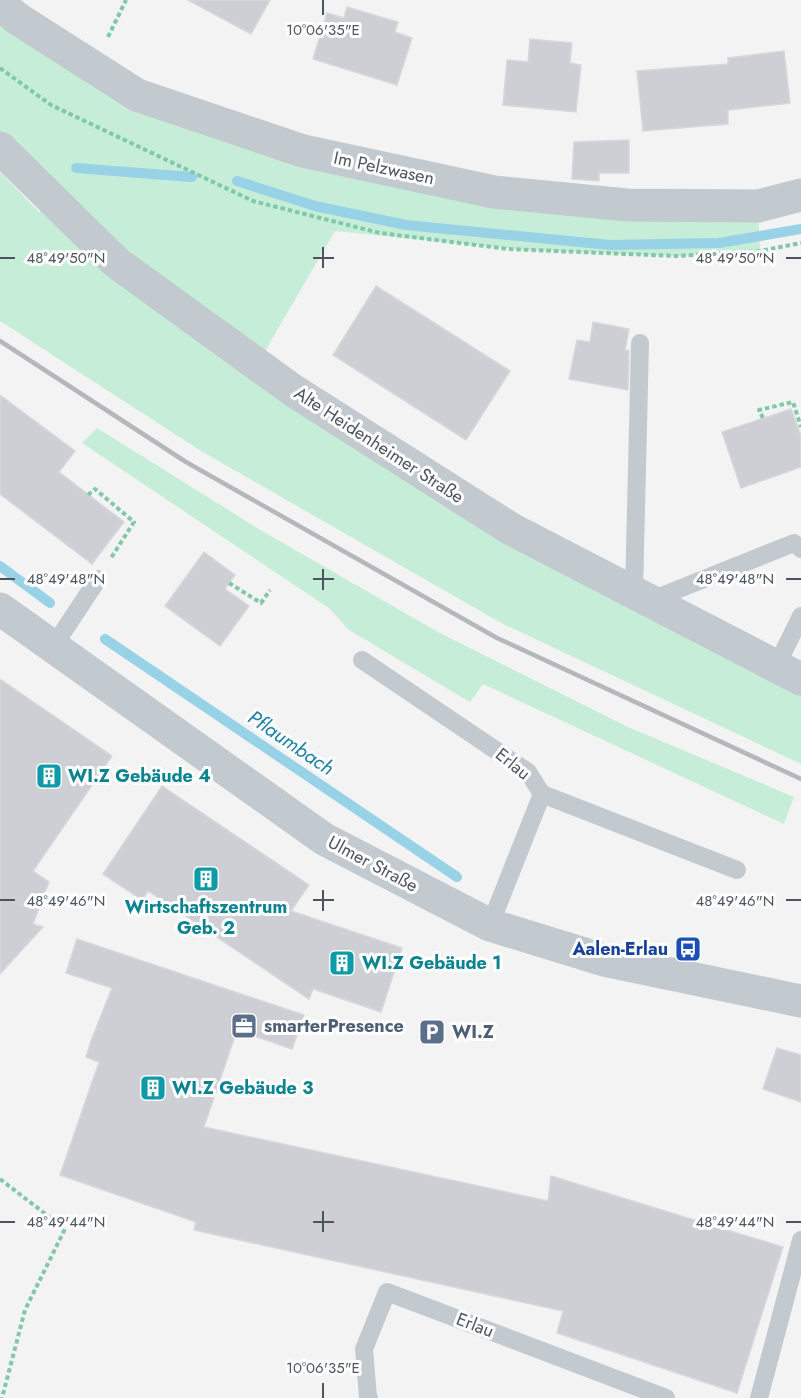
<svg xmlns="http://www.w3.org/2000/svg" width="801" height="1398" font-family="Jost,sans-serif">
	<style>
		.green { fill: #c6edd7 }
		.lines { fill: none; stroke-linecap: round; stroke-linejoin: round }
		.stream { stroke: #97d2e6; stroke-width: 10 }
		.building { fill: #cdcfd4; stroke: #d7d8dd; stroke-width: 1.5 }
		.path { stroke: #81c8a8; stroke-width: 4; stroke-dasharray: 4.5 3; stroke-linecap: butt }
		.service { stroke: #c2c9cf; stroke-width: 18 }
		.minor { stroke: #c2c9cf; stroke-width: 33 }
		.tertiary { stroke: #c2c9cf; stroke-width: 33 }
		.rail { stroke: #b5b7bc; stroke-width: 4.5 }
		.ticks { fill: none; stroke: #4c555e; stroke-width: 2 }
		.labels { text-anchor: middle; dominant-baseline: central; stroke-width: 6; stroke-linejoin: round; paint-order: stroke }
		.street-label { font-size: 18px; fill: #4c555e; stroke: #fff }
		.culture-label { font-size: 18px; font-weight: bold; fill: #0d838f; stroke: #fff; text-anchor: start }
		.transit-label { font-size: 18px; font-weight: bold; fill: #164399; stroke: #fff; text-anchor: end }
		.service-label { font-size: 18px; font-weight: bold; fill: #4e5e75; stroke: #fff; text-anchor: start }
		.water-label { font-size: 20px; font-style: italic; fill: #1980a4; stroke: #fff }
		.ticks-label { font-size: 15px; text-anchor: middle; fill: #4c555e; stroke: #fff; stroke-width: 6; stroke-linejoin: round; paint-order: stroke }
	</style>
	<rect width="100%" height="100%" fill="#f4f3f3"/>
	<!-- green -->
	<g class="green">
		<polygon points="0,4 137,95 494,192 758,206 760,251 676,256 525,250 335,231 262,356 296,381 801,683 801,764 503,624 201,451 0,321 0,172 40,213 44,192 0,148"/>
		<polygon points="97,428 262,531 438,632 628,727 794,797 784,824 483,684 470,702 349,630 329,608 82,443"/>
	</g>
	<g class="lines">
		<!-- stream -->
		<g class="stream">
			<polyline points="76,168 192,177"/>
			<polyline points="237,181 315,206 406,225 610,245 719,243 801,229"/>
			<polyline points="0,566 50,603"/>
			<polyline points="105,639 457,877"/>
		</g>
	</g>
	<!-- building -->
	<g class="building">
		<polygon points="188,0 270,0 251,34"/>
		<polygon points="347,7 398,22 395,32 412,38 397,85 313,59 327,13 344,18"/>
		<polygon points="530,39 572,43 570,63 581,65 576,112 503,105 507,60 528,62"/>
		<polygon points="784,51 790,103 728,110 728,124 643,131 637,71 728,64 728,58"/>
		<polygon points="629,140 629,173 599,173 599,181 572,179 574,142"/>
		<polygon points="376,286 510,371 466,440 333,355"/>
		<polygon points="593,322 629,329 625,350 629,351 628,390 569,379 577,340 590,342"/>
		<polygon points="0,395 75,451 59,472 124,522 92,564 0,494"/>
		<polygon points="791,409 801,436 801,467 741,488 722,432"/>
		<polygon points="204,552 235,575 225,589 249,606 220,646 165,606"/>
		<polygon points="0,679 112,756 33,871 49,882 33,924 43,927 0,974"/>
		<polygon points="162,786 309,885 291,911 402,948 381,1012 313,989 309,999 148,891 142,900 103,874"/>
		<polygon points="77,939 304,1015 292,1049 237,1030 204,1127 548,1201 551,1176 783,1247 737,1393 557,1333 563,1311 194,1230 196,1222 60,1175 99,1062 86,1057 91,1041 112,988 66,973"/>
		<polygon points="777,1048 801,1055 801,1102 763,1089"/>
	</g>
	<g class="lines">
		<!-- path -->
		<g class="path">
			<polyline points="108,37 126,0"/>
			<polyline points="0,68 51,105 253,201 380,233 508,249 676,256 760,251 801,243"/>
			<polyline points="763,418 759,410 793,402 801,427"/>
			<polyline points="88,495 95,489 134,522 111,558"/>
			<polyline points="229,583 261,603 270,590"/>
			<polyline points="0,1179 65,1229 25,1310 2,1398"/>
		</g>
		<!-- service -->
		<g class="service">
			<polyline points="634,593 640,343"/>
			<polyline points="649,601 794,543 801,549"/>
			<polyline points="53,647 98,579"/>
			<polyline points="362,660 528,772 542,794 490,925"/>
			<polyline points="776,667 801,616"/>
			<polyline points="542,794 737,870"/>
			<polyline points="369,1398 368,1397 364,1349 387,1292 666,1398"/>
			<polyline points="759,1398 801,1240"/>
		</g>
		<!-- minor -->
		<polyline class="minor" points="0,4 18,19 137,95 303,151 494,192 627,205 758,206 801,195"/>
		<!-- tertiary -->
		<g class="tertiary">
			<polyline points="0,148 117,263 294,391 511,529 801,679"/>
			<polyline points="0,609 324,839 490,925 604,960 801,1001"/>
		</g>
		<!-- rail -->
		<polyline class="rail" points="0,341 186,462 497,638 801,779"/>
	</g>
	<!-- ticks -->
	<path class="ticks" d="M 323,0 L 323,15M 323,247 L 323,268M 0,258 L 15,258M 313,258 L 334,258M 786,258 L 801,258M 323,569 L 323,590M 0,579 L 15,579M 313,579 L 334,579M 786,579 L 801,579M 323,890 L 323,911M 0,900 L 15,900M 313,900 L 334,900M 786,900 L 801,900M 323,1211 L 323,1232M 0,1222 L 15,1222M 313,1222 L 334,1222M 786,1222 L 801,1222M 323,1383 L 323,1398"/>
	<!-- icons -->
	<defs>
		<symbol id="building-square" viewBox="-11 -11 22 22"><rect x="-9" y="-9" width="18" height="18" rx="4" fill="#0f9aa8" stroke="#fff"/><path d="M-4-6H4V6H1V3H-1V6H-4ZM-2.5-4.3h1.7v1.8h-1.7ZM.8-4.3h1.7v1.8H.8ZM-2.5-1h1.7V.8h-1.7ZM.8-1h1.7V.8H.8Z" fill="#fff"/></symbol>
		<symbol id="bus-square" viewBox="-11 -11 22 22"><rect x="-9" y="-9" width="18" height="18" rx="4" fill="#1a4fb4" stroke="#fff"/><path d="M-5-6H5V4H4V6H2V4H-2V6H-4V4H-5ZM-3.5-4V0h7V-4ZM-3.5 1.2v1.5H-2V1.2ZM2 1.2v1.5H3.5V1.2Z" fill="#fff"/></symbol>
		<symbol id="office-square" viewBox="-11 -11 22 22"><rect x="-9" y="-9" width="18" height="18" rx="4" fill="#5c6f8a" stroke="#fff"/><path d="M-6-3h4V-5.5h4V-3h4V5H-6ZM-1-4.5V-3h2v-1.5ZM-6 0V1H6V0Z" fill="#fff"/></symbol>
		<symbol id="parking-square" viewBox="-11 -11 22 22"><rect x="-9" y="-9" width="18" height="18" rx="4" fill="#5c6f8a" stroke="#fff"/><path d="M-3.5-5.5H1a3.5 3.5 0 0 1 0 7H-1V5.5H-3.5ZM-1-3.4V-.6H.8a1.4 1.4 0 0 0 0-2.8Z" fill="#fff"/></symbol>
	</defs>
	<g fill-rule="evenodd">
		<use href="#building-square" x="34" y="761" width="30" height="30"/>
		<use href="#building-square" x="191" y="864" width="30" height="30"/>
		<use href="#bus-square" x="673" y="934" width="30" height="30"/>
		<use href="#building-square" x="327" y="948" width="30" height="30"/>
		<use href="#office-square" x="229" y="1011" width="30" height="30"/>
		<use href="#parking-square" x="417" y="1017" width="30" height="30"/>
		<use href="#building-square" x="138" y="1073" width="30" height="30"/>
	</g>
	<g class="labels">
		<!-- street labels -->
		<g class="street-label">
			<text transform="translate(384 168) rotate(12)">Im Pelzwasen</text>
			<text transform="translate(379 445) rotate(33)">Alte Heidenheimer Straße</text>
			<text transform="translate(513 764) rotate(39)">Erlau</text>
			<text transform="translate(373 864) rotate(28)">Ulmer Straße</text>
			<text transform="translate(475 1325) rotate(21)">Erlau</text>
		</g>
		<!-- culture labels -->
		<g class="culture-label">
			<text x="68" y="776">WI.Z Gebäude 4</text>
			<text x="206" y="907" text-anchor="middle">Wirtschaftszentrum<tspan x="206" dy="21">Geb. 2</tspan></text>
			<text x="362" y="963">WI.Z Gebäude 1</text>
			<text x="172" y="1088">WI.Z Gebäude 3</text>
		</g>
		<!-- transit labels -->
		<g class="transit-label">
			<text x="668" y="949">Aalen-Erlau</text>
		</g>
		<!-- service labels -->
		<g class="service-label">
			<text x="264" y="1026">smarterPresence</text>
			<text x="452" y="1032">WI.Z</text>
		</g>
		<!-- water labels -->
		<g class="water-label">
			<text transform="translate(291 743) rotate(34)">Pflaumbach</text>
		</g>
	</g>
	<g class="ticks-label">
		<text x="323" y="35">10°06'35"E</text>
		<text x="66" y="263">48°49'50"N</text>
		<text x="735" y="263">48°49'50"N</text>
		<text x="66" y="584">48°49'48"N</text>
		<text x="735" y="584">48°49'48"N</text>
		<text x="66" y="906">48°49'46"N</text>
		<text x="735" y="906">48°49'46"N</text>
		<text x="66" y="1227">48°49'44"N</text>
		<text x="735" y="1227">48°49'44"N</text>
		<text x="323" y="1373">10°06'35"E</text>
	</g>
</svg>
